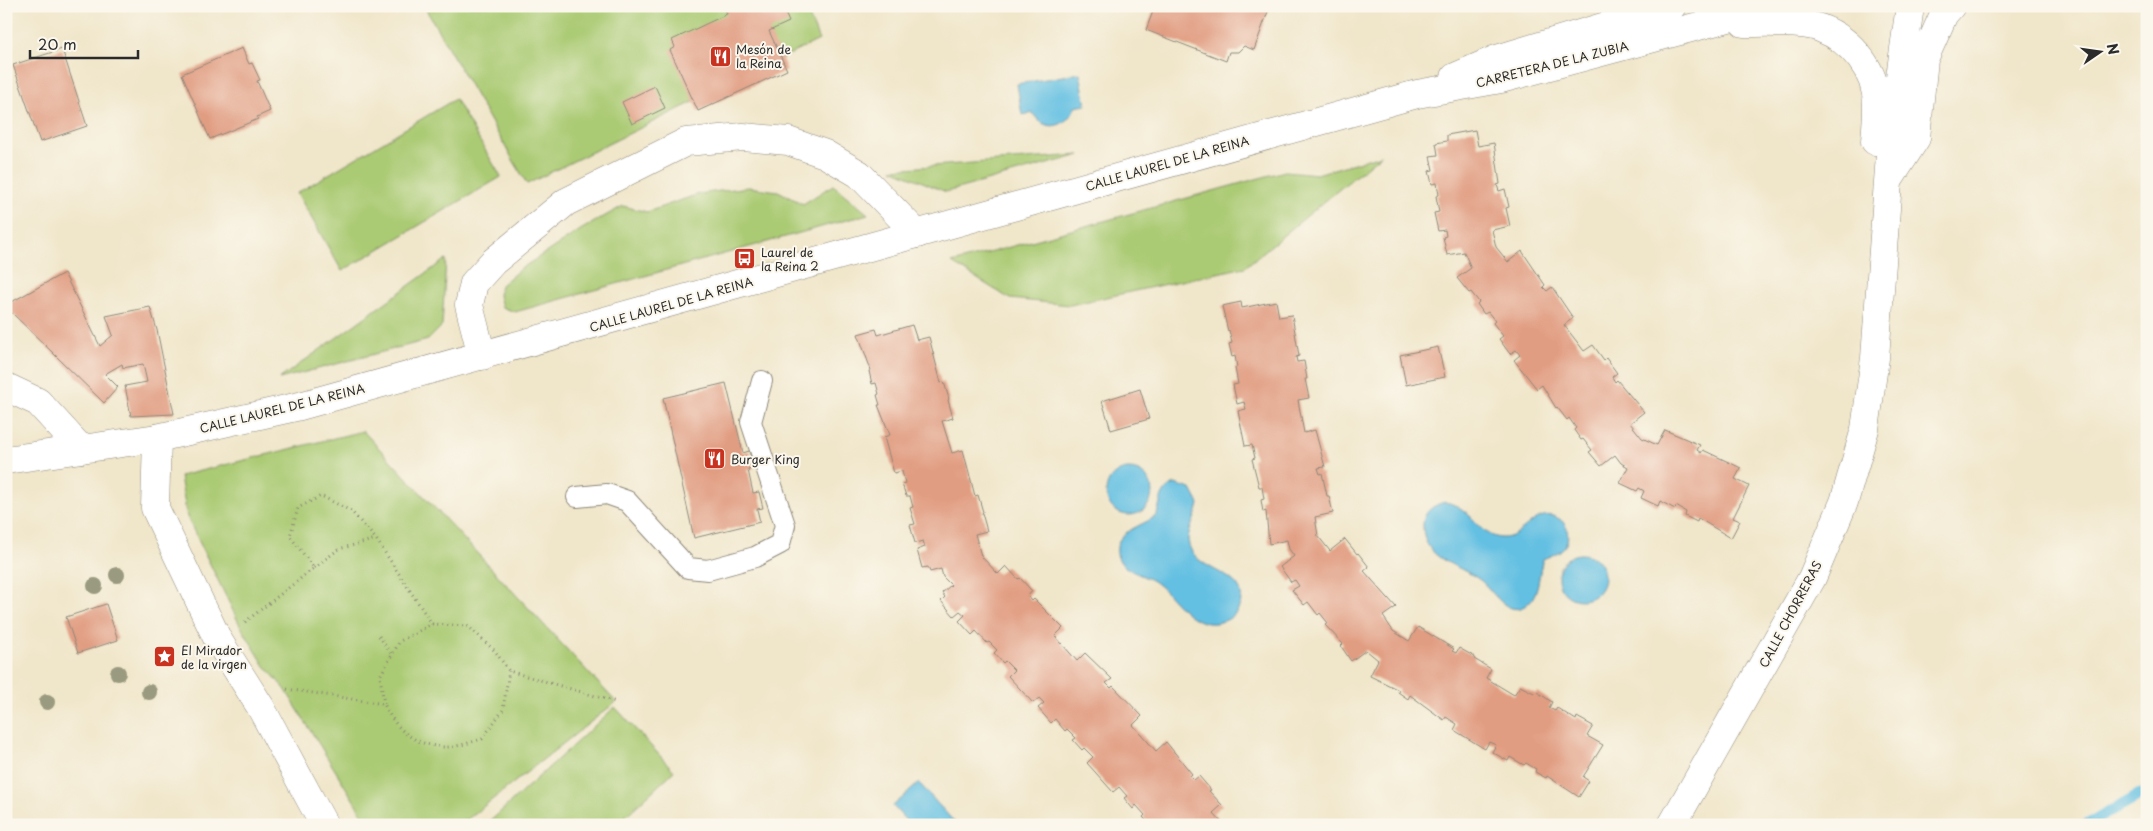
<svg xmlns="http://www.w3.org/2000/svg" width="2153" height="831" font-family="'Playpen Sans',sans-serif">
	<style>
		.green { fill: #aaca73; stroke: #6a7a4f }
		.water { fill: #64c0e2; stroke: #487686 }
		.lines { fill: none; stroke-linecap: round; stroke-linejoin: round }
		.stream { stroke: #64c0e2; stroke-width: 11 }
		.building { fill: #e19d82 }
		.service-casing { stroke: #8e887a; stroke-width: 22 }
		.minor-casing { stroke: #8e887a; stroke-width: 29 }
		.tertiary-casing { stroke: #8e887a; stroke-width: 29 }
		.path { stroke: #8e887a; stroke-width: 3; stroke-dasharray: 1 4; stroke-linecap: butt }
		.service { stroke: #fff; stroke-width: 20 }
		.minor { stroke: #fff; stroke-width: 28 }
		.tertiary { stroke: #fff; stroke-width: 28 }
		.tree { fill: #999a7f }
		.labels { text-anchor: middle; dominant-baseline: central; stroke-width: 4; stroke-linejoin: round; paint-order: stroke }
		.poi-label { font-size: 12px; fill: #2b2b2b; stroke: #fbf7ec; text-anchor: start }
		.street-label { font-size: 12px; fill: #2b2b2b; stroke: #fbf7ec }
	</style>
	<rect width="100%" height="100%" fill="#fbf7ec"/>
	<filter id="ink" filterUnits="userSpaceOnUse"><feTurbulence type="fractalNoise" baseFrequency=".02" numOctaves="2"/><feDisplacementMap in="SourceGraphic" scale="10" xChannelSelector="R" yChannelSelector="G"/><feConvolveMatrix kernelMatrix="1 2 1 2 8 2 1 2 1" color-interpolation-filters="sRGB"/></filter>
	<filter id="wash" filterUnits="userSpaceOnUse"><feTurbulence type="fractalNoise" baseFrequency=".0096" numOctaves="4" result="noise"/><feDisplacementMap in="SourceGraphic" scale="20" xChannelSelector="R" yChannelSelector="G"/><feGaussianBlur stdDeviation="1.12" result="paint"/><feColorMatrix in="noise" values="0 0 0 0 0 0 0 0 0 0 0 0 0 0 0 0 0 1.4 0 .05"/><feComposite in="paint" operator="in"/></filter>
	<g filter="url(#wash)">
		<rect width="100%" height="100%" fill="#f0e6ca"/>
		<!-- green -->
		<g class="green">
			<polygon points="424,6 805,6 819,40 527,184"/>
			<polygon points="455,99 501,177 342,271 297,193"/>
			<polygon points="1080,155 946,192 892,169"/>
			<polygon points="1381,155 1245,267 1070,305 1010,299 952,263 1285,171 1317,174"/>
			<polygon points="833,185 868,214 515,312 502,307 499,295 501,285 519,270 582,229 623,206 647,212 699,194 748,187 778,191 803,204"/>
			<polygon points="446,259 442,326 428,340 279,379"/>
			<polygon points="363,431 616,702 460,825 369,825 285,689 265,666 240,625 187,517 180,476"/>
			<polygon points="615,707 674,771 616,825 486,825"/>
		</g>
		<!-- water -->
		<g class="water">
			<path d="M 1080,73 L 1086,105 L 1075,107 C 1068,127 1045,134 1033,113 L 1022,115 L 1017,84 Z"/>
			<circle cx="1129" cy="492" r="23"/>
			<path d="M 1175,484 L 1191,489 L 1199,504 C 1197,516 1188,529 1188,540 C 1191,574 1251,570 1240,605 C 1237,613 1232,618 1224,621 C 1192,632 1177,599 1156,583 C 1143,573 1114,571 1117,547 C 1119,530 1145,525 1157,515 C 1161,500 1160,491 1175,484 Z"/>
			<path d="M 1445,502 C 1473,507 1479,537 1502,538 C 1525,539 1536,503 1561,520 C 1567,525 1569,534 1567,541 C 1565,551 1552,555 1543,559 C 1538,574 1540,595 1526,605 C 1507,619 1492,589 1480,580 C 1457,563 1423,561 1423,525 C 1423,512 1433,505 1445,502 Z"/>
			<circle cx="1581" cy="577" r="23"/>
			<polygon points="919,783 957,825 910,825 893,806"/>
		</g>
		<g class="lines">
			<!-- stream -->
			<polyline class="stream" points="2086,825 2147,791"/>
		</g>
		<g id="blocks">
			<!-- building -->
			<g class="building">
				<polygon points="724,6 782,6 789,22 769,31 787,70 698,111 670,50 675,47 672,40 727,14"/>
				<polygon points="1155,6 1270,6 1254,50 1244,46 1238,52 1229,52 1226,61 1146,30"/>
				<polygon points="242,48 249,64 252,63 260,80 257,81 270,111 257,117 258,119 210,139 182,74"/>
				<polygon points="62,49 87,126 40,142 13,65"/>
				<polygon points="655,86 665,108 632,124 622,102"/>
				<polygon points="1475,130 1478,146 1494,143 1500,184 1497,185 1499,191 1505,189 1509,207 1506,208 1510,226 1492,230 1496,247 1508,262 1522,251 1545,285 1543,287 1547,291 1552,287 1573,318 1564,325 1584,351 1593,345 1604,360 1606,358 1617,373 1612,377 1615,382 1617,380 1644,412 1630,423 1642,438 1657,445 1665,430 1700,445 1697,450 1701,453 1703,450 1741,468 1735,479 1749,486 1733,518 1740,521 1731,538 1698,518 1697,522 1685,516 1686,512 1676,506 1675,509 1660,501 1658,506 1641,498 1644,491 1639,488 1637,491 1620,483 1628,467 1621,463 1615,455 1601,466 1589,452 1592,450 1583,439 1581,440 1574,430 1576,428 1569,418 1567,420 1557,407 1556,408 1542,385 1537,389 1514,360 1520,355 1516,350 1510,354 1499,339 1503,336 1493,323 1495,321 1488,312 1484,314 1477,304 1479,302 1471,292 1469,293 1457,278 1471,268 1464,252 1447,255 1443,237 1446,236 1445,230 1438,231 1434,213 1439,212 1436,196 1439,195 1437,183 1432,184 1429,171 1433,170 1430,156 1438,155 1436,143 1447,141 1447,135"/>
				<polygon points="64,273 100,346 113,335 106,316 150,307 157,330 174,414 131,416 125,386 147,382 143,364 123,368 122,364 105,374 118,387 104,403 6,307 6,305"/>
				<polygon points="1276,301 1279,317 1292,315 1299,356 1296,357 1297,362 1304,361 1307,379 1305,379 1309,398 1298,400 1304,433 1315,430 1325,467 1318,468 1320,474 1322,473 1327,496 1329,496 1333,513 1315,517 1318,536 1330,551 1345,539 1357,554 1358,553 1369,567 1364,571 1396,607 1383,616 1393,631 1409,641 1418,627 1454,649 1452,651 1456,653 1459,648 1475,657 1474,659 1491,669 1486,678 1514,695 1520,686 1536,694 1537,692 1552,702 1549,708 1555,711 1557,708 1576,720 1577,717 1593,726 1587,736 1603,745 1583,777 1589,781 1579,797 1547,776 1546,778 1535,772 1536,769 1526,763 1524,765 1510,757 1508,761 1492,752 1496,745 1489,742 1485,749 1454,730 1457,724 1446,717 1444,720 1410,695 1408,699 1398,692 1399,690 1370,676 1378,660 1366,650 1351,661 1341,646 1343,644 1325,625 1328,623 1320,613 1318,615 1308,602 1304,605 1292,590 1299,586 1295,580 1291,582 1280,567 1294,556 1289,549 1287,540 1269,544 1266,511 1263,512 1261,500 1264,499 1262,487 1259,487 1252,459 1255,458 1252,445 1245,446 1238,411 1246,409 1244,402 1237,404 1233,385 1238,384 1235,368 1237,367 1235,356 1232,357 1229,344 1232,343 1229,330 1228,331 1222,306 1241,302 1242,308"/>
				<polygon points="912,325 917,340 929,337 941,383 944,382 949,399 948,400 953,418 942,421 952,453 963,450 975,496 978,495 983,512 982,513 987,531 975,534 981,556 998,574 1006,566 1018,579 1020,578 1032,591 1028,596 1032,601 1034,599 1063,628 1055,636 1077,661 1085,653 1112,679 1106,683 1111,688 1113,686 1142,716 1133,725 1156,751 1166,742 1192,774 1190,776 1194,780 1199,776 1211,790 1209,791 1222,805 1213,813 1224,825 1150,825 1143,817 1145,815 1136,805 1133,809 1124,798 1127,796 1119,787 1113,792 1087,763 1093,757 1084,748 1082,750 1073,740 1076,738 1067,729 1065,731 1055,719 1051,723 1038,708 1044,703 1039,698 1033,703 1008,676 1014,670 1005,661 1003,663 994,653 997,650 989,642 987,643 976,631 972,635 959,621 965,615 960,611 954,616 941,601 945,597 942,593 951,585 943,577 941,569 930,572 928,567 922,568 917,550 925,547 923,541 915,543 910,525 915,524 910,508 913,507 910,496 906,496 902,484 905,483 902,471 894,473 884,437 890,435 878,405 880,405 877,395 879,394 876,383 872,384 869,371 871,370 858,334 876,329 878,335"/>
				<polygon points="1438,347 1445,377 1406,385 1400,355"/>
				<polygon points="726,383 743,453 749,451 754,468 748,470 753,493 759,492 763,508 757,509 760,522 694,538 663,398"/>
				<polygon points="1140,389 1149,419 1111,430 1102,401"/>
				<polygon points="106,604 118,640 78,653 66,617"/>
			</g>
		</g>
	</g>
	<g filter="url(#ink)">
		<use href="#blocks" fill-opacity="0" stroke="#8e887a" stroke-width="1"/>
		<g class="lines">
			<defs>
				<polyline id="service" points="577,497 607,494 627,501 688,568 708,570 755,557 780,544 785,525 751,422 762,381"/>
				<g id="minor">
					<polyline points="482,356 469,305 474,283 493,262 566,202 686,142 743,137 788,141 825,154 859,174 917,234"/>
					<polyline points="6,387 38,402 81,449"/>
				</g>
				<g id="tertiary">
					<path d="M 1744,23 C 1764,23 1802,21 1820,28 C 1852,40 1877,71 1877,106 C 1877,118 1876,129 1875,141"/>
					<polyline points="1455,77 1494,60 1672,6"/>
					<polyline points="1890,178 1916,138 1924,59 1944,14 1951,6"/>
					<polyline points="157,438 155,508 218,640 260,706 324,825"/>
					<polyline points="6,460 157,438 300,406 1417,94 1501,79 1773,6"/>
					<polyline points="1672,825 1812,578 1844,502 1865,429 1875,358 1891,141 1910,6"/>
				</g>
			</defs>
			<!-- service casing -->
			<use href="#service" class="service-casing"/>
			<!-- minor casing -->
			<use href="#minor" class="minor-casing"/>
			<!-- tertiary casing -->
			<use href="#tertiary" class="tertiary-casing"/>
			<!-- path -->
			<g class="path">
				<polyline points="314,568 339,549 376,539"/>
				<polyline points="245,622 314,568 290,536 298,508 321,496 351,511 376,539 432,624"/>
				<polyline points="379,636 392,655"/>
				<path d="M 287,689 L 384,704 C 396,730 414,745 444,747 C 455,748 471,742 482,739 L 503,710 L 509,671"/>
				<polyline points="384,704 380,676 400,641 432,624 468,626 495,651 509,671 616,702"/>
			</g>
			<!-- service -->
			<use href="#service" class="service"/>
			<!-- minor -->
			<use href="#minor" class="minor"/>
			<!-- tertiary -->
			<use href="#tertiary" class="tertiary"/>
		</g>
		<!-- trees -->
		<g class="tree">
			<circle cx="117" cy="575" r="8"/>
			<circle cx="95" cy="586" r="8"/>
			<circle cx="118" cy="673" r="8"/>
			<circle cx="149" cy="692" r="8"/>
			<circle cx="47" cy="702" r="8"/>
		</g>
	</g>
	<!-- icons -->
	<defs>
		<symbol id="restaurant-square" viewBox="-11 -11 22 22"><rect x="-9" y="-9" width="18" height="18" rx="4" fill="#c8321e" stroke="#fbf7ec"/><path d="M-5-6h1v4h1v-4h1v4h1v-4h1v5L-1.5 .5V6h-2V.5L-5-1ZM5-6V6H3V1.5H1.5Q1.5-4 5-6Z" fill="#fff"/></symbol>
		<symbol id="bus-square" viewBox="-11 -11 22 22"><rect x="-9" y="-9" width="18" height="18" rx="4" fill="#c8321e" stroke="#fbf7ec"/><path d="M-5-6H5V4H4V6H2V4H-2V6H-4V4H-5ZM-3.5-4V0h7V-4ZM-3.5 1.2v1.5H-2V1.2ZM2 1.2v1.5H3.5V1.2Z" fill="#fff"/></symbol>
		<symbol id="sight-square" viewBox="-11 -11 22 22"><rect x="-9" y="-9" width="18" height="18" rx="4" fill="#c8321e" stroke="#fbf7ec"/><path d="M0-6L1.8-2.2L6-1.7L2.9 1.2L3.7 5.4L0 3.3L-3.7 5.4L-2.9 1.2L-6-1.7L-1.8-2.2Z" fill="#fff"/></symbol>
	</defs>
	<g fill-rule="evenodd">
		<use href="#restaurant-square" x="708" y="44" width="25" height="25"/>
		<use href="#bus-square" x="732" y="246" width="25" height="25"/>
		<use href="#restaurant-square" x="702" y="446" width="25" height="25"/>
		<use href="#sight-square" x="152" y="644" width="25" height="25"/>
	</g>
	<g class="labels">
		<!-- poi labels -->
		<g class="poi-label">
			<text x="736" y="49">Mesón de<tspan x="736" dy="14">la Reina</tspan></text>
			<text x="761" y="252">Laurel de<tspan x="761" dy="14">la Reina 2</tspan></text>
			<text x="731" y="459">Burger King</text>
			<text x="181" y="650">El Mirador<tspan x="181" dy="14">de la virgen</tspan></text>
		</g>
		<!-- street labels -->
		<g class="street-label">
			<text transform="translate(1552 64) rotate(-14)">CARRETERA DE LA ZUBIA</text>
			<text transform="translate(1167 163) rotate(-16)">CALLE LAUREL DE LA REINA</text>
			<text transform="translate(671 304) rotate(-16)">CALLE LAUREL DE LA REINA</text>
			<text transform="translate(282 408) rotate(-14)">CALLE LAUREL DE LA REINA</text>
			<text transform="translate(1790 614) rotate(-62)">CALLE CHORRERAS</text>
		</g>
	</g>
	<!-- margin -->
	<rect width="2153" height="831" fill="none" stroke="#fbf7ec" stroke-width="25"/>
	<!-- north arrow -->
	<g transform="translate(2100 52) rotate(77)" stroke="#fbf7ec" stroke-width="4" paint-order="stroke">
	<path d="M0-4L9 19L0 12L-9 19Z" fill="#2b2b2b"/>
	<text y="-8" font-size="14" font-weight="bold" text-anchor="middle" fill="#2b2b2b">N</text>
	</g>
	<!-- scale -->
	<path d="M30 50v8h108v-8" fill="none" stroke="#2b2b2b" stroke-width="2.5"/>
	<text x="38" y="50" font-size="15" fill="#2b2b2b" stroke="#fbf7ec" stroke-width="4" paint-order="stroke">20 m</text>
</svg>
